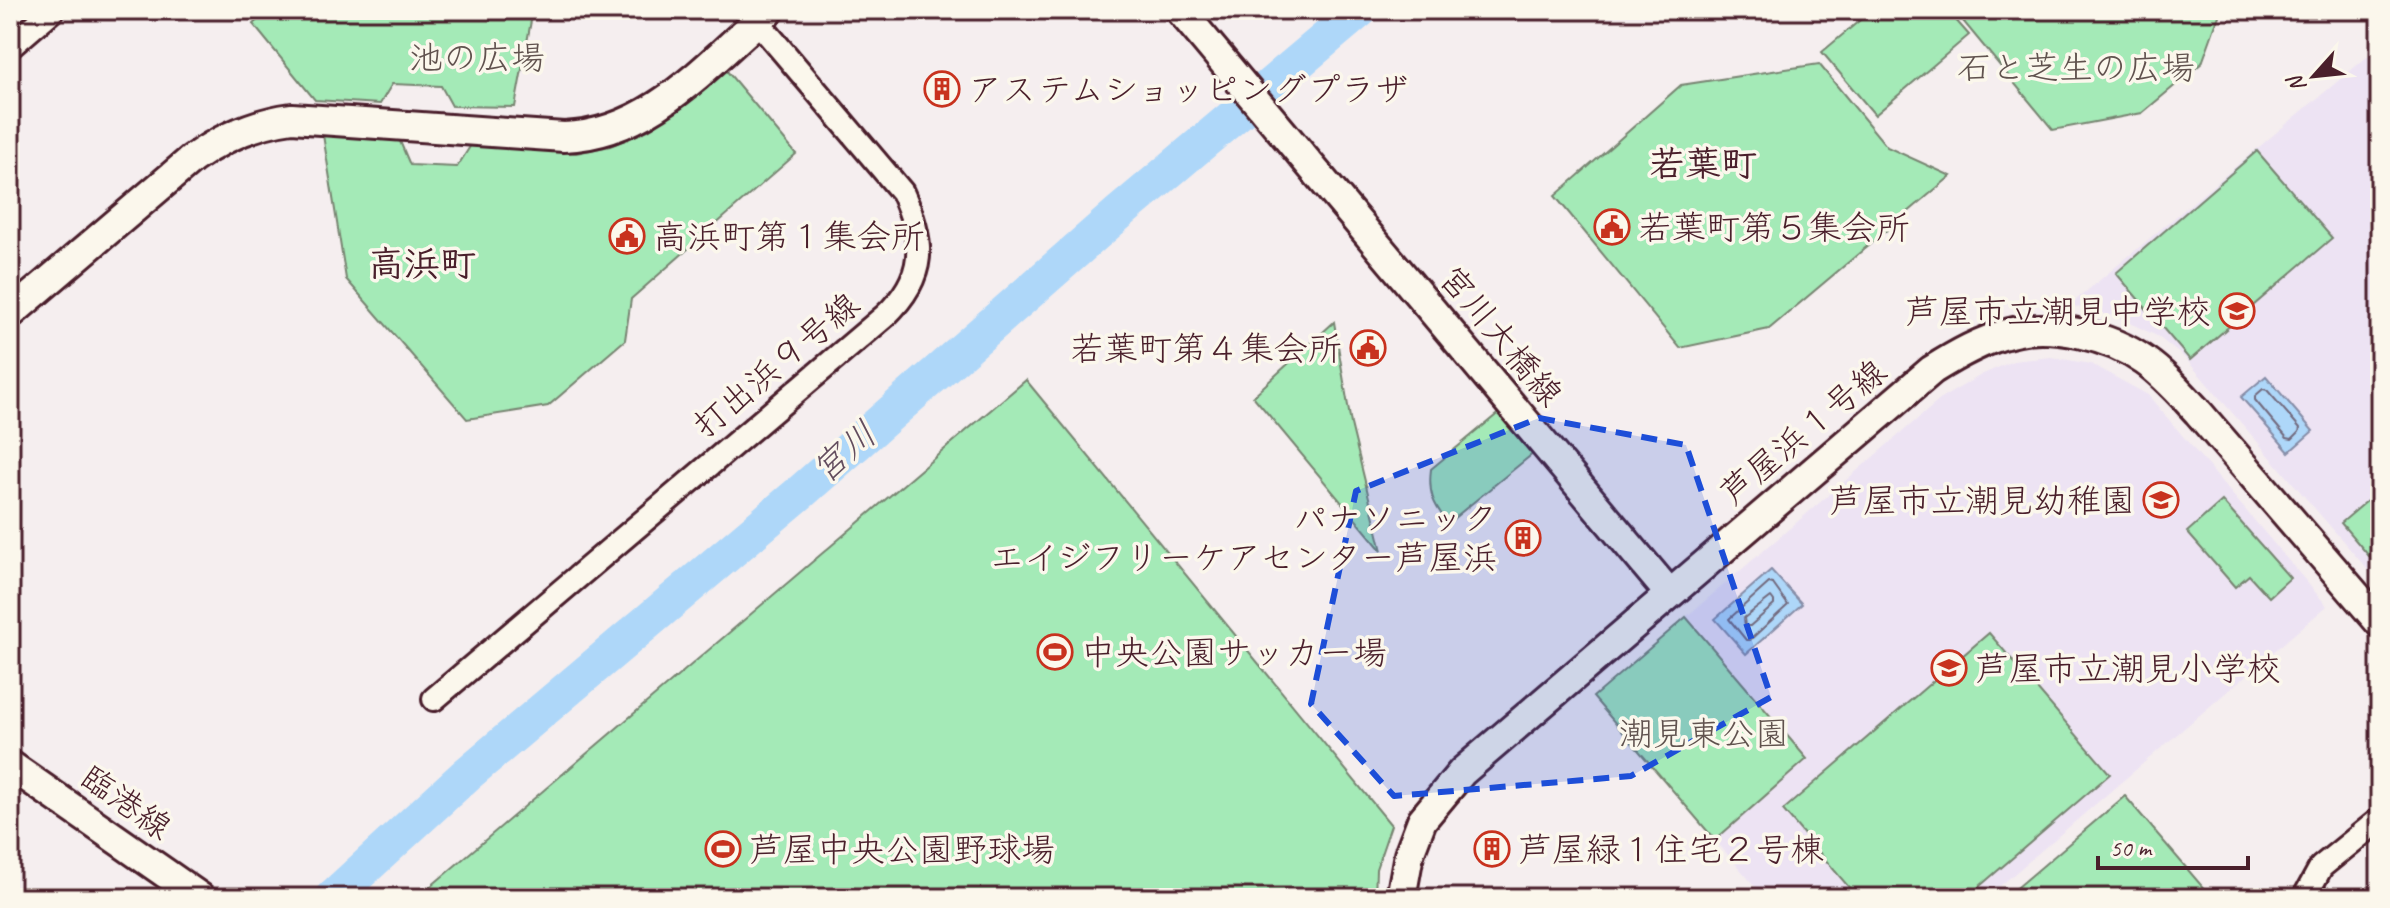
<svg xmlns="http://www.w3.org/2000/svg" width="2390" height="908" font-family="Caveat,'Klee One',sans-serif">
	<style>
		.built { fill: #ede3f3 }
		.green { fill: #a4eab7; stroke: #778471; stroke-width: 2 }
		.water { fill: #aed7f9; stroke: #868da7; stroke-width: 2 }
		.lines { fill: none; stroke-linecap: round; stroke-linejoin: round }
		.shore { stroke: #72697d; stroke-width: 2 }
		.river { stroke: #aed7f9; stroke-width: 36 }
		.minor-casing { stroke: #4a1f2b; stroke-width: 28 }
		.tertiary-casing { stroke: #4a1f2b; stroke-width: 34 }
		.minor { stroke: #fbf7ec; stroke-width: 22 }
		.tertiary { stroke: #fbf7ec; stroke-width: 28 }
		.marked { fill: #1d4ed8; fill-opacity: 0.2; stroke: #1d4ed8; stroke-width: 6; stroke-dasharray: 16 10; stroke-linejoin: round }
		.labels { text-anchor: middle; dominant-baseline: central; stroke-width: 7; stroke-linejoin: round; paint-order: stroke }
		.park-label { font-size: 34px; fill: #60524e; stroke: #fbf7ec }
		.poi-label { font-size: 34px; fill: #4a1f2b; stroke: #fbf7ec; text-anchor: start }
		.street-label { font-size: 34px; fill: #4a1f2b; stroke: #fbf7ec }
		.neighbourhood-label { font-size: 36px; font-weight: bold; fill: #4a1f2b; stroke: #fbf7ec }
		.water-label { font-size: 36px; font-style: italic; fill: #634d5e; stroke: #fbf7ec }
	</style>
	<rect width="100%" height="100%" fill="#f5eeef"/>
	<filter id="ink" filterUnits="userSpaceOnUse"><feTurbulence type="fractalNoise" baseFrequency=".0125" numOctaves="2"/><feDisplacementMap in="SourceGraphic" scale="16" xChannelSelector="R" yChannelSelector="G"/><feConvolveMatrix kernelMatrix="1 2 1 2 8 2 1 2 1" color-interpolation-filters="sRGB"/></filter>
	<g filter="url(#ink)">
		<!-- built -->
		<g class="built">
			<polygon points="2380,46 2380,584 2185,358 2157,336 2117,317 2070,305"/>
			<polygon points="2051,357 2091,364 2148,395 2327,606 1986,898 1765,898 1715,840 1807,759 1686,617 1942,398 1981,375 2013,361"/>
		</g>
		<!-- green -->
		<g class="green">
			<polygon points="269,10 533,10 515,107 452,106 441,86 392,84 380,104 315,100 253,24"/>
			<polygon points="1872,10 1947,10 1969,35 1875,115 1822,52"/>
			<polygon points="1954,10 2221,10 2202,63 2142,113 2053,130"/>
			<polygon points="1819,64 1887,147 1951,176 1769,329 1680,348 1555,196 1681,85"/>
			<polygon points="726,70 796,154 631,299 625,340 548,406 467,419 346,279 323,135 399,139 410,165 457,167 471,145 576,153 610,146 648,130 684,106"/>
			<polygon points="2257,151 2332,238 2190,360 2116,273"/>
			<polygon points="1334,322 1351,424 1382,551 1253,396"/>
			<polygon points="1026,380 1391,825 1376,869 1375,898 417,898"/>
			<path d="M 1501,411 L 1535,452 L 1448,523 C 1433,504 1428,493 1431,469 Z"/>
			<polygon points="2380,490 2380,569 2341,523"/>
			<polygon points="2222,501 2290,578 2269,597 2249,575 2235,587 2187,532"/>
			<polygon points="1686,617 1807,759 1715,840 1593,697"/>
			<polygon points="1989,633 2110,774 1966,898 1858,898 1783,810"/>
			<polygon points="2125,796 2212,898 2005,898"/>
		</g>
		<!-- water -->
		<g class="water">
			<polygon points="2266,376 2313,431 2289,452 2241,397"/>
			<polygon points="1771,570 1802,604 1746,654 1715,619"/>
		</g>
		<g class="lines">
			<!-- shore -->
			<g class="shore">
				<polygon points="2263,389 2267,390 2300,428 2299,432 2292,439 2287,438 2255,400 2255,396"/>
				<polygon points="1769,583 1773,584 1788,605 1750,640 1746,640 1729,619"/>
				<polygon points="1771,597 1774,601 1774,605 1750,626 1745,626 1744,618"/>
			</g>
			<!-- river -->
			<polyline class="river" points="332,898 466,775 801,492 1119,213 1360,10"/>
			<defs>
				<g id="minor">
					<polyline points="10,47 53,10"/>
					<path d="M 434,699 L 885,316 C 927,276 925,242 902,192 L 757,21"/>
					<polyline points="2304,898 2321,867 2380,819"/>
				</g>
				<g id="tertiary">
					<polyline points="1180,10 1669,593"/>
					<path d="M 10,314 L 192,159 C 223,137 254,123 292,118 L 564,137 C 651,134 708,63 770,10"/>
					<polyline points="10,765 201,898"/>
					<path d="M 1401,898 L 1409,854 L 1422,820 L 1462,772 L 1932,370 C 1956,355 1982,340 2010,333 C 2052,322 2110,336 2145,361 C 2165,375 2181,394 2198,412 L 2380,623"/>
				</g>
			</defs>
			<!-- minor casing -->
			<use href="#minor" class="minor-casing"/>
			<!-- tertiary casing -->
			<use href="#tertiary" class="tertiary-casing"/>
			<!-- minor -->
			<use href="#minor" class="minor"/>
			<!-- tertiary -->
			<use href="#tertiary" class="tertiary"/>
		</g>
	</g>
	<!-- marked area -->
	<path class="marked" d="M 1539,418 L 1686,445 L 1771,697 L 1631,776 L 1394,796 L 1311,704 L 1356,491 Z"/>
	<!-- icons -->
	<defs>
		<symbol id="building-ring" viewBox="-11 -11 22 22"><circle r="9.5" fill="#fbf7ec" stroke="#c8321e" stroke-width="1.5"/><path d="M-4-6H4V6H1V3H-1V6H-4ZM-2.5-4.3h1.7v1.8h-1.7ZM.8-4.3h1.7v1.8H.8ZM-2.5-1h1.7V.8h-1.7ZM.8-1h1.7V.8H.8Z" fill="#c8321e"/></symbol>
		<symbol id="civic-ring" viewBox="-11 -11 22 22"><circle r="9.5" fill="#fbf7ec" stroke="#c8321e" stroke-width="1.5"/><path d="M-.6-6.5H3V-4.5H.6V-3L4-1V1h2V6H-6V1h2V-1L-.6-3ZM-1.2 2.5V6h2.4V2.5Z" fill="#c8321e"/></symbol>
		<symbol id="school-ring" viewBox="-11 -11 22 22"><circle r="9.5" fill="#fbf7ec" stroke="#c8321e" stroke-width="1.5"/><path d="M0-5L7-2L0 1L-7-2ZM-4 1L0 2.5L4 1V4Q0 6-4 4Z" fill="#c8321e"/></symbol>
		<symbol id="stadium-ring" viewBox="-11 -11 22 22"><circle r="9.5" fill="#fbf7ec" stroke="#c8321e" stroke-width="1.5"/><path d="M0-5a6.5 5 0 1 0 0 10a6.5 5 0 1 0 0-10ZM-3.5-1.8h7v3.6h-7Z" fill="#c8321e"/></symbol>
	</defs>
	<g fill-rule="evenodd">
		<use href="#building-ring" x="922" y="69" width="40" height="40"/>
		<use href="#civic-ring" x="1592" y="207" width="40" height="40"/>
		<use href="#civic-ring" x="607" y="216" width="40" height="40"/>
		<use href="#school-ring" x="2217" y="291" width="40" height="40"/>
		<use href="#civic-ring" x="1348" y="328" width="40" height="40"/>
		<use href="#school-ring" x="2141" y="480" width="40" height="40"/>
		<use href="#building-ring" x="1503" y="518" width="40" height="40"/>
		<use href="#stadium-ring" x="1035" y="632" width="40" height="40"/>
		<use href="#school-ring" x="1929" y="648" width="40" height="40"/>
		<use href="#stadium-ring" x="703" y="829" width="40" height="40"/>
		<use href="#building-ring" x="1472" y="829" width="40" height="40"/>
	</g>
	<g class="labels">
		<!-- park labels -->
		<g class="park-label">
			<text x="477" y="57">池の広場</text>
			<text x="2076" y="67">石と芝生の広場</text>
			<text x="1704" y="733">潮見東公園</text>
		</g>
		<!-- poi labels -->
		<g class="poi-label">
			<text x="968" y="89">アステムショッピングプラザ</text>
			<text x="1638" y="227">若葉町第５集会所</text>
			<text x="653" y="236">高浜町第１集会所</text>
			<text x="2211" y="311" text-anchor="end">芦屋市立潮見中学校</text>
			<text x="1342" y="348" text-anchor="end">若葉町第４集会所</text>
			<text x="2135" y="500" text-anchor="end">芦屋市立潮見幼稚園</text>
			<text x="1497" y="518" text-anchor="end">パナソニック<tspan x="1497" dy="39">エイジフリーケアセンター芦屋浜</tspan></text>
			<text x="1081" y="652">中央公園サッカー場</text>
			<text x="1975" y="668">芦屋市立潮見小学校</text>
			<text x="749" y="849">芦屋中央公園野球場</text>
			<text x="1518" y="849">芦屋緑１住宅２号棟</text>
		</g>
		<!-- street labels -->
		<g class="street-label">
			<text transform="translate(1501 336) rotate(50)">宮川大橋線</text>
			<text transform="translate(776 365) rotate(-40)">打出浜９号線</text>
			<text transform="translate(1803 432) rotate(-40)">芦屋浜１号線</text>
			<text transform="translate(126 802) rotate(35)">臨港線</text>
		</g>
		<!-- neighbourhood labels -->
		<g class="neighbourhood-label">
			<text x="1703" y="164">若葉町</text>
			<text x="422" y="264">高浜町</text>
		</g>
		<!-- water labels -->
		<g class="water-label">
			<text transform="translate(844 452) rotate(-41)">宮川</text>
		</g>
	</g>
	<!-- margin -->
	<rect width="2390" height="908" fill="none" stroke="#fbf7ec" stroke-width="40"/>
	<rect x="20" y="20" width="2350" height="868" fill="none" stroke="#4a1f2b" stroke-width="3" filter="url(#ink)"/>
	<!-- north arrow -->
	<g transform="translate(2314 76) rotate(243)" stroke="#fbf7ec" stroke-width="6" paint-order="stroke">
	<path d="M0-6L14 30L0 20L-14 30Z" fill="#4a1f2b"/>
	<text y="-12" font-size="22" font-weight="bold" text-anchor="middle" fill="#4a1f2b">N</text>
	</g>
	<!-- scale -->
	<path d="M2098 856v12h150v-12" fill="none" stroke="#4a1f2b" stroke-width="4"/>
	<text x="2110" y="856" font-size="24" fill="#4a1f2b" stroke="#fbf7ec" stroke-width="6" paint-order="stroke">50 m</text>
</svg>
